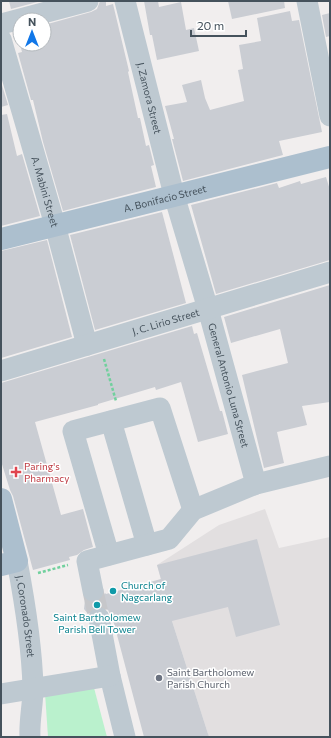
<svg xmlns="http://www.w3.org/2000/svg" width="331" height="738" font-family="Commissioner,sans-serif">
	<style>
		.education { fill: #e2dfe0 }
		.green { fill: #baf1cd }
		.building { fill: #cacdd3 }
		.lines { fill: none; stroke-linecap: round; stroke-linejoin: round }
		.minor-tunnel { stroke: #c6c7ca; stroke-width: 21; stroke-dasharray: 21 10; stroke-linecap: butt }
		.path { stroke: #70d09d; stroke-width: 2.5; stroke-dasharray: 3 2; stroke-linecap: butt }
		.minor { stroke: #bec9d1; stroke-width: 21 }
		.major { stroke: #acbfce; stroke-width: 22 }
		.health-dot { fill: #e0444e; stroke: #fff; stroke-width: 1.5 }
		.culture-dot { fill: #0f9aa8; stroke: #fff; stroke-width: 1.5 }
		.worship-dot { fill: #6b7280; stroke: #fff; stroke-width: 1.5 }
		.labels { text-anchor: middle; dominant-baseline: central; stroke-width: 3; stroke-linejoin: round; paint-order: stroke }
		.street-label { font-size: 10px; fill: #45525c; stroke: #fff }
		.health-label { font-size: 10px; fill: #be3a42; stroke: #fff; text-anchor: start }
		.culture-label { font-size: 10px; fill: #0d838f; stroke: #fff; text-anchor: start }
		.worship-label { font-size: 10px; fill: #5b616d; stroke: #fff; text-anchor: start }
	</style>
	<rect width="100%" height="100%" fill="#f1eeee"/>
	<!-- education -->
	<polygon class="education" points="265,509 279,548 330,537 330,737 201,736 208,734 172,621 157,565 219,525"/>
	<!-- green -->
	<polygon class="green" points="93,684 107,737 48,737 45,693"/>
	<!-- building -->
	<g class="building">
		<polygon points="9,1 41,1 11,9"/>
		<polygon points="100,1 106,1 106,6 113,4 129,71 128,72 138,118 140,118 146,146 149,145 154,165 151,166 156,187 63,211 43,142 33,100 31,100 18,53 22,52 17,32 20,31 20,44 44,44 44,25 91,12 97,9"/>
		<polygon points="144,1 158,1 159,7 181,2 186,30 194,28 199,51 157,60 152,35 150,35"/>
		<polygon points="228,1 284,1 285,8 232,19"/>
		<polygon points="290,11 292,21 299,20 322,132 279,141 283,155 183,181 172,139 174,139 165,106 187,102 182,85 201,80 205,98 210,110 244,101 238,70 243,69 239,45 261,41 257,18"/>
		<polygon points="330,13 330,36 326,37 322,15"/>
		<polygon points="1,82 8,105 1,107"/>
		<polygon points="7,114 17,156 22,154 40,216 1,226 1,115"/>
		<polygon points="326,177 330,190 330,260 216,294 191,205 277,183 279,188 300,181 301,184"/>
		<polygon points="162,212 186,303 95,330 70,235"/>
		<polygon points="47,240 72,337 1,358 1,251"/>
		<polygon points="330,285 330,402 302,406 307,425 277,432 284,463 264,468 242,375 288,363 280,329 231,343 224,317"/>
		<polygon points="192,326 194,334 197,333 220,411 222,411 228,434 198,442 181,382 156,390 155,387 98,404 98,405 35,422 61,515 83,509 93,547 84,550 77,555 69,557 70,560 33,570 13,496 10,490 1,461 1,383"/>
		<polygon points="257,539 280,625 236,637 228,607 172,621 209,737 144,737 112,616 111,616 108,610 103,607 96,606 92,609 88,614 84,609 85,600 90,602 96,603 101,600 105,593 106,594 161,579 157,565"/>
	</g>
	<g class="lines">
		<!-- minor-tunnel -->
		<polyline class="minor-tunnel" points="93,591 99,618"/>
		<!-- path -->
		<g class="path">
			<polyline points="104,359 116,401"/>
			<polyline points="38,573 68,565"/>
		</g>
		<!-- minor -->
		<g class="minor">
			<path id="s1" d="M 125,1 L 174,195 L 208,309 L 256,484"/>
			<polyline points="307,1 330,116"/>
			<polyline points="1,24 88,1"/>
			<path id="s2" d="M 1,39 L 55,225 L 87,345"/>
			<path id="s3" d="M 1,371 L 330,272"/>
			<polyline points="111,421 147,545"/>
			<polyline points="109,555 73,431 160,408 193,510"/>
			<path id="s4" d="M 17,561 C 25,603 32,646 33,688 C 33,705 29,721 30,737"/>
			<polyline points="93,591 87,561 169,539 193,510 256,484 330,466"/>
			<polyline points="99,618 110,676 125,737"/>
			<polyline points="1,694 110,676"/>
		</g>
		<!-- major -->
		<g class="major">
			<path id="s5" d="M 1,239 L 330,157"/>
			<polyline points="1,499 17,561 1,565"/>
		</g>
	</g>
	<!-- markers -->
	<path class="health-dot" d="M14 466h4v4h4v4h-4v4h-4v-4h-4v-4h4z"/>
	<g class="culture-dot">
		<circle cx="113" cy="591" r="4"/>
		<circle cx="97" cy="605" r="4"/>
	</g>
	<circle class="worship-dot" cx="159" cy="678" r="4"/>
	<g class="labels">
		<!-- street labels -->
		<g class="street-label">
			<text stroke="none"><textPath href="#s1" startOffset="100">J. Zamora Street</textPath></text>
			<text stroke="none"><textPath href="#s2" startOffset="159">A. Mabini Street</textPath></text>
			<text stroke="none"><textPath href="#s5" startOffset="169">A. Bonifacio Street</textPath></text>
			<text stroke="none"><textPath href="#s3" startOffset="172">J. C. Lirio Street</textPath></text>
			<text stroke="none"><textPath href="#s1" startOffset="398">General Antonio Luna Street</textPath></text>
			<text stroke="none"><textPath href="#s4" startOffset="56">J. Coronado Street</textPath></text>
		</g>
		<!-- health labels -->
		<g class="health-label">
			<text x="24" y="466">Paring's<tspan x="24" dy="12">Pharmacy</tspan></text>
		</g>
		<!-- culture labels -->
		<g class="culture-label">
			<text x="121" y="585">Church of<tspan x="121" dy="12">Nagcarlang</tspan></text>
			<text x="97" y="617" text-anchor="middle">Saint Bartholomew<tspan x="97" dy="12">Parish Bell Tower</tspan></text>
		</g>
		<!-- worship labels -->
		<g class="worship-label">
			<text x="167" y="672">Saint Bartholomew<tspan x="167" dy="12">Parish Church</tspan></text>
		</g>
	</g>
	<!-- border -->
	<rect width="331" height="738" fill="none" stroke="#45525c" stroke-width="4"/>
	<!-- north arrow -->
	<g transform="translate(32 32)"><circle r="19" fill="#ffffff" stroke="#b5babe"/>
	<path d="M0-3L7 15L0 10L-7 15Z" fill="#1177e8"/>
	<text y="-6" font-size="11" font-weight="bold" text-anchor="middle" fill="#45525c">N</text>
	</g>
	<!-- scale -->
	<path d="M191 30v6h55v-6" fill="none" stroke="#45525c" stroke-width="2"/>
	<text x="197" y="30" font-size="12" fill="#45525c" stroke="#ffffff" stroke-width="3" paint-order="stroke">20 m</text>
</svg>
